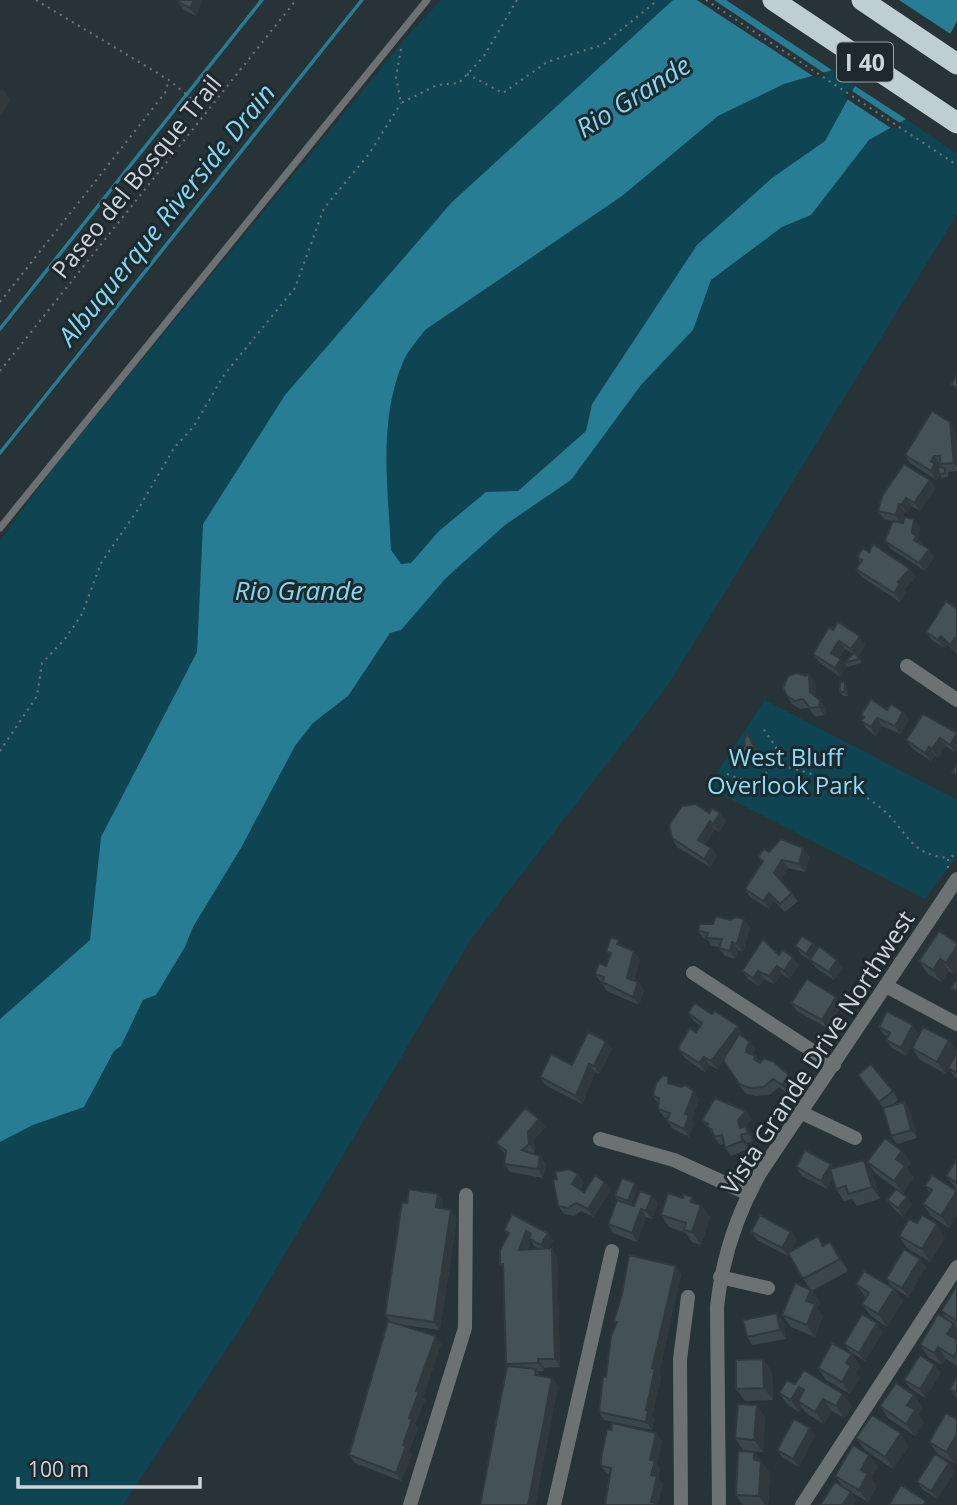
<svg xmlns="http://www.w3.org/2000/svg" width="957" height="1505" font-family="'Open Sans',sans-serif">
	<style>
		.green { fill: #0f4553 }
		.water { fill: #267d94; fill-rule: evenodd }
		.pier { fill: #273337 }
		.lines { fill: none; stroke-linecap: round; stroke-linejoin: round }
		.stream { stroke: #267d94; stroke-width: 3.5 }
		.path { stroke: #6e787c; stroke-width: 2; stroke-dasharray: 2 5; stroke-linecap: butt }
		.service { stroke: #6c7274; stroke-width: 7 }
		.minor { stroke: #6c7274; stroke-width: 14 }
		.motorway { stroke: #bfced3; stroke-width: 21 }
		.wall { fill: #3a4649; fill-rule: evenodd }
		.shaded-wall { fill: #30393c }
		.building { fill: #445155; stroke: #30393c; stroke-width: 2 }
		.labels { text-anchor: middle; dominant-baseline: central; stroke-width: 6; stroke-linejoin: round; paint-order: stroke }
		.shield { fill: #1d292c; stroke: #99a1a4; stroke-width: 2 }
		.shield-label { font-size: 23px; font-weight: bold; fill: #ced5d8 }
		.street-label { font-size: 24px; fill: #ced5d8; stroke: #1d292c }
		.park-label { font-size: 24px; fill: #86dffa; stroke: #1d292c }
		.water-label { font-size: 26px; font-style: italic; fill: #81daf5; stroke: #1d292c }
	</style>
	<rect width="100%" height="100%" fill="#273337"/>
	<!-- green -->
	<g class="green">
		<polygon points="441,0 673,0 452,202 285,395 203,524 197,652 101,837 90,940 0,1019 0,541 51,471 409,34"/>
		<path d="M 843,67 L 861,74 L 825,141 L 772,178 L 617,367 L 592,404 L 586,431 L 518,491 L 486,492 L 439,531 L 411,563 L 401,564 L 391,550 C 388,487 377,421 403,362 C 408,350 418,340 425,330 L 622,196 L 718,116 L 784,84 Z"/>
		<polygon points="906,119 957,154 957,214 668,685 469,942 244,1323 123,1505 0,1505 0,1142 33,1125 84,1107 114,1051 121,1046 143,1000 156,995 185,947 193,927 241,848 295,746 313,723 348,696 390,633 401,629 446,578 505,525 571,480 641,385 693,330 711,280 782,227 811,215 869,140"/>
		<polygon points="765,700 957,800 957,856 925,899 707,787"/>
	</g>
	<!-- water -->
	<path class="water" d="M 673,0 L 957,0 L 957,21 L 906,119 L 869,140 L 811,215 L 782,227 L 711,280 L 693,330 L 641,385 L 571,480 L 505,525 L 446,578 L 401,630 L 390,633 L 348,696 L 313,723 L 295,746 L 241,848 L 193,927 L 185,947 L 156,995 L 143,1000 L 121,1046 L 114,1051 L 84,1107 L 33,1125 L 0,1142 L 0,1019 L 90,940 L 101,837 L 197,652 L 203,524 L 285,395 L 452,202 ZM 843,67 L 861,75 L 825,141 L 772,178 L 697,245 L 592,404 L 586,431 L 518,491 L 486,492 L 439,531 L 411,563 L 401,564 L 391,550 C 388,487 378,421 403,362 C 408,350 418,340 425,330 L 622,196 L 718,116 L 784,84 Z"/>
	<!-- pier -->
	<g class="pier">
		<polygon points="697,0 714,0 827,75 816,78"/>
		<polygon points="726,0 899,0 952,35 909,121 852,84 856,76 843,70 835,72"/>
		<polygon points="849,89 903,125 894,130 844,97"/>
	</g>
	<g class="lines">
		<!-- stream -->
		<g class="stream">
			<polyline points="0,329 262,0"/>
			<polyline points="0,453 362,0"/>
		</g>
		<!-- path -->
		<g class="path">
			<polyline points="36,0 169,80 206,111"/>
			<polyline points="706,0 957,165"/>
			<polyline points="401,49 396,77 401,103 437,85 459,83 484,56 517,0"/>
			<polyline points="467,74 503,93 547,62 602,45 658,0"/>
			<polyline points="0,302 165,93 169,80"/>
			<polyline points="0,371 296,0"/>
			<polyline points="0,751 37,696 42,663 65,639 82,614 101,563 139,508 174,448 194,426 224,375 295,288 324,208 369,154 401,103"/>
			<path d="M 756,757 C 797,771 848,780 881,808 C 908,831 908,854 948,858"/>
			<path d="M 727,774 L 749,782 C 767,777 776,767 776,747 L 762,727"/>
			<polyline points="948,868 948,858 957,854"/>
		</g>
		<!-- service -->
		<polyline class="service" points="0,528 427,0"/>
		<!-- minor -->
		<g class="minor">
			<polyline points="907,666 957,700"/>
			<polyline points="693,973 834,1065"/>
			<polyline points="886,986 957,1024"/>
			<polyline points="802,1113 855,1138"/>
			<polyline points="600,1139 674,1160 749,1194"/>
			<polyline points="720,1277 768,1288"/>
			<polyline points="410,1505 465,1328 466,1195"/>
			<polyline points="554,1505 612,1251"/>
			<polyline points="681,1505 680,1359 688,1297"/>
			<path d="M 719,1505 L 717,1307 C 722,1258 736,1216 760,1173 L 957,879"/>
			<polyline points="802,1505 957,1267"/>
		</g>
		<!-- motorway -->
		<g class="motorway">
			<polyline points="773,0 957,123"/>
			<polyline points="862,0 957,64"/>
		</g>
	</g>
	<!-- wall -->
	<g class="wall">
		<polygon points="202,1 196,16 184,10 178,2"/>
		<polygon points="955,431 957,447 957,471 948,472 948,477 942,478 940,475 936,480 910,463 905,455"/>
		<polygon points="930,480 935,488 920,511 912,506 907,513 905,512 902,522 920,527 918,539 922,545 929,549 934,557 925,571 891,549 885,541 892,521 884,519 878,511"/>
		<polygon points="857,557 916,577 904,590 906,592 900,602 862,577 856,569 860,562"/>
		<polygon points="957,609 957,652 956,653 947,644 944,648 932,640 926,632"/>
		<polygon points="833,630 860,636 865,645 858,656 862,663 847,667 844,663 853,654 845,649 839,658 847,667 840,677 819,662 813,654"/>
		<polygon points="809,674 815,682 816,696 820,700 826,709 824,715 815,717 809,708 800,709 792,704 787,696"/>
		<polygon points="848,686 848,696 843,696 840,692"/>
		<polygon points="887,710 903,712 909,720 900,734 882,726 876,736 867,729 861,721 863,718 861,715"/>
		<polygon points="748,733 754,741 759,755 755,762 747,765 738,761 732,753 745,746"/>
		<polygon points="957,733 955,753 946,746 938,758 935,755 931,761 912,748 906,740"/>
		<polygon points="709,813 720,813 726,821 719,832 715,829 705,845 711,848 717,856 710,867 677,847 672,838"/>
		<polygon points="769,852 809,856 805,872 788,868 780,880 798,901 785,912 774,901 769,909 750,897 745,889 762,862 758,857"/>
		<polygon points="750,927 743,952 738,950 735,959 725,956 719,948 719,947 712,946 708,940 704,939 698,931"/>
		<polygon points="813,943 817,949 843,968 834,980 816,968 811,961 801,954 795,946"/>
		<polygon points="957,943 957,971 954,975 949,971 941,982 927,973 919,961"/>
		<polygon points="624,947 640,959 634,981 638,982 644,990 639,1005 607,991 595,974 606,966 610,956 606,951"/>
		<polygon points="779,955 799,965 789,979 782,974 774,984 764,979 759,986 748,979 742,971"/>
		<polygon points="836,997 842,1005 827,1028 797,1011 791,1003"/>
		<polygon points="688,1013 744,1035 742,1036 749,1041 755,1049 753,1055 760,1062 789,1075 795,1083 788,1094 779,1087 769,1095 755,1096 745,1093 723,1061 717,1069 709,1065 705,1072 685,1058 679,1050 696,1032 700,1026 694,1021"/>
		<polygon points="879,1027 918,1033 906,1056 892,1048 886,1040 888,1037 884,1035"/>
		<polygon points="949,1040 957,1052 957,1078 954,1076 949,1069 946,1074 920,1060 912,1048"/>
		<polygon points="606,1041 612,1049 599,1074 595,1072 582,1104 545,1085 540,1077 572,1065"/>
		<polygon points="858,1075 893,1091 898,1100 891,1106 910,1110 917,1138 897,1144 891,1136 884,1109"/>
		<polygon points="673,1084 699,1099 692,1119 694,1123 689,1137 673,1129 667,1121 668,1119 664,1117 658,1109 658,1104 653,1096"/>
		<polygon points="746,1111 752,1119 746,1126 751,1134 753,1141 747,1143 748,1149 731,1156 725,1148 724,1144 720,1145 702,1120"/>
		<polygon points="539,1119 545,1127 534,1140 535,1152 533,1154 546,1164 543,1178 510,1172 504,1164 505,1154 496,1143"/>
		<polygon points="902,1151 911,1163 907,1168 914,1178 903,1193 876,1174 867,1162"/>
		<polygon points="957,1159 957,1190 946,1176"/>
		<polygon points="796,1167 834,1168 872,1172 880,1199 857,1206 852,1199 844,1201 836,1189 833,1178 827,1189 802,1176"/>
		<polygon points="578,1174 584,1183 580,1189 584,1192 605,1182 611,1190 593,1217 581,1211 574,1216 564,1214 558,1206"/>
		<polygon points="932,1175 957,1192 957,1216 949,1228 931,1216 923,1204 930,1193 925,1186"/>
		<polygon points="638,1187 631,1205 634,1206 658,1203 652,1219 646,1217 637,1242 613,1233 608,1224 618,1200 615,1196"/>
		<polygon points="438,1194 443,1202 442,1208 451,1210 457,1218 440,1330 396,1324 436,1336 441,1344 423,1397 425,1400 415,1424 418,1428 409,1451 412,1455 401,1481 355,1463 349,1455 391,1322 385,1315 407,1203"/>
		<polygon points="907,1197 912,1205 903,1217 893,1208 887,1200"/>
		<polygon points="697,1204 710,1217 701,1245 692,1242 686,1233 669,1227 661,1215"/>
		<polygon points="917,1223 945,1237 930,1262 907,1248 899,1236"/>
		<path d="M 504,1230 L 548,1233 L 553,1241 L 549,1248 L 557,1257 L 560,1367 L 544,1368 L 544,1371 L 537,1371 L 540,1376 L 552,1378 L 558,1386 L 535,1505 L 480,1505 L 508,1367 L 506,1364 L 504,1269 L 500,1264 L 508,1235 ZM 531,1241 L 534,1246 L 540,1249 L 528,1249 Z"/>
		<polygon points="751,1232 791,1232 797,1240 790,1252 818,1236 824,1245 839,1254 848,1271 812,1291 820,1302 817,1308 823,1316 815,1337 791,1327 782,1315 810,1290 789,1254 788,1256 757,1240"/>
		<polygon points="920,1259 926,1267 908,1297 892,1287 886,1279"/>
		<polygon points="676,1266 681,1274 659,1374 661,1377 652,1416 654,1419 652,1430 604,1420 599,1412 616,1324 614,1321"/>
		<polygon points="856,1284 894,1289 903,1301 887,1327 871,1316 862,1304 866,1298"/>
		<polygon points="957,1285 957,1328 956,1327 957,1329 957,1366 946,1359 942,1365 928,1357 920,1345 947,1320 941,1311"/>
		<polygon points="783,1321 786,1339 752,1345 747,1337"/>
		<polygon points="883,1332 865,1361 850,1352 844,1344"/>
		<polygon points="852,1354 860,1366 856,1373 860,1378 850,1394 826,1380 818,1368"/>
		<polygon points="772,1371 773,1400 745,1401 736,1389"/>
		<polygon points="941,1373 925,1398 910,1388 904,1380"/>
		<polygon points="957,1377 957,1398 950,1389"/>
		<polygon points="795,1384 852,1406 844,1418 832,1411 824,1424 806,1413 802,1408 799,1412 788,1405 779,1393"/>
		<polygon points="914,1395 922,1407 918,1414 924,1423 915,1436 888,1418 880,1406"/>
		<polygon points="765,1417 763,1452 743,1450 735,1438"/>
		<polygon points="957,1419 957,1461 955,1464 938,1454 929,1442"/>
		<polygon points="810,1428 815,1436 799,1467 783,1458 777,1450"/>
		<polygon points="856,1438 909,1446 893,1469 865,1450"/>
		<polygon points="662,1441 657,1464 660,1469 658,1478 663,1484 607,1474 601,1466"/>
		<polygon points="754,1452 770,1473 768,1505 743,1505 736,1495"/>
		<polygon points="869,1455 878,1467 871,1478 877,1486 868,1502 851,1492 856,1500 853,1505 820,1505 843,1487 835,1476"/>
		<polygon points="955,1472 937,1499 923,1490 917,1482"/>
	</g>
	<!-- shaded-wall -->
	<g class="shaded-wall">
		<polygon points="194,0 201,0 202,1 196,16 190,8"/>
		<polygon points="2,88 11,100 0,116 0,91"/>
		<polygon points="950,422 955,431 957,447 957,467 954,463"/>
		<polygon points="934,456 940,464 938,467 941,472 936,480 931,471 931,461"/>
		<polygon points="930,480 935,488 920,511 914,503"/>
		<polygon points="906,498 912,506 907,513 901,505"/>
		<polygon points="899,504 905,512 901,524 896,515"/>
		<polygon points="914,519 920,527 918,539 922,545 914,540 912,533"/>
		<polygon points="929,549 934,557 925,571 919,563"/>
		<polygon points="910,569 916,577 904,590 906,592 900,602 894,593 898,582"/>
		<polygon points="860,636 865,645 857,657 851,649"/>
		<polygon points="941,636 947,644 944,648 938,640"/>
		<polygon points="955,638 957,640 956,653 950,645"/>
		<polygon points="839,641 845,649 837,661 831,653"/>
		<polygon points="841,659 847,667 840,677 835,668"/>
		<polygon points="809,674 815,682 816,700 810,692"/>
		<polygon points="845,682 848,686 848,696 845,692"/>
		<polygon points="820,700 826,709 824,715 819,707"/>
		<polygon points="903,712 909,720 900,734 895,726"/>
		<polygon points="877,718 882,726 876,736 871,727"/>
		<polygon points="748,733 754,741 759,755 755,762 749,754"/>
		<polygon points="957,734 957,750 955,753 950,745"/>
		<polygon points="940,738 946,746 938,758 932,749"/>
		<polygon points="929,747 935,755 931,761 925,753"/>
		<polygon points="720,813 726,821 719,832 713,824"/>
		<polygon points="710,821 715,829 703,848 698,840"/>
		<polygon points="711,848 717,856 710,867 704,859"/>
		<polygon points="803,848 809,856 805,872 799,864"/>
		<polygon points="782,860 788,868 780,881 774,873"/>
		<polygon points="769,893 774,901 769,909 763,901"/>
		<polygon points="744,919 750,927 743,952 737,944"/>
		<polygon points="732,942 738,950 735,959 730,951"/>
		<polygon points="813,943 819,951 812,962 806,954"/>
		<polygon points="957,946 957,971 954,975 946,963"/>
		<polygon points="634,951 640,959 633,986 627,978"/>
		<polygon points="793,957 799,965 789,979 784,971"/>
		<polygon points="940,959 949,971 941,982 933,970"/>
		<polygon points="837,960 843,968 834,980 829,972"/>
		<polygon points="777,966 782,974 774,984 769,976"/>
		<polygon points="758,971 764,979 759,986 753,978"/>
		<polygon points="638,982 644,990 639,1005 633,997"/>
		<polygon points="836,997 842,1005 827,1028 822,1020"/>
		<polygon points="913,1025 918,1033 906,1056 901,1048"/>
		<polygon points="738,1026 744,1035 717,1069 711,1061"/>
		<polygon points="949,1040 957,1053 946,1074 937,1062"/>
		<polygon points="606,1041 612,1049 599,1074 594,1066"/>
		<polygon points="749,1041 755,1049 751,1060 746,1052"/>
		<polygon points="704,1057 709,1065 705,1072 699,1063"/>
		<polygon points="589,1064 595,1072 582,1104 576,1096"/>
		<polygon points="789,1075 795,1083 788,1094 782,1085"/>
		<polygon points="694,1091 699,1099 692,1119 694,1123 689,1137 684,1129 685,1114"/>
		<polygon points="904,1102 910,1110 917,1138 911,1130"/>
		<polygon points="746,1111 752,1119 746,1126 751,1134 753,1141 748,1133 740,1128 738,1120"/>
		<polygon points="539,1119 545,1127 534,1140 535,1152 529,1144 528,1132"/>
		<polygon points="741,1135 747,1143 748,1149 742,1141"/>
		<polygon points="902,1151 911,1163 907,1168 914,1178 903,1193 894,1181 896,1159"/>
		<polygon points="540,1156 546,1164 543,1178 538,1169"/>
		<polygon points="864,1160 872,1172 880,1199 872,1187"/>
		<polygon points="831,1164 836,1172 827,1189 821,1181"/>
		<polygon points="578,1174 584,1183 578,1192 572,1184"/>
		<polygon points="605,1182 611,1190 593,1217 588,1209"/>
		<polygon points="635,1183 638,1187 631,1205 628,1201"/>
		<polygon points="957,1191 957,1216 949,1228 941,1216"/>
		<polygon points="438,1194 443,1202 441,1215 436,1207"/>
		<polygon points="652,1195 658,1203 652,1219 646,1211"/>
		<polygon points="692,1197 700,1208 701,1205 710,1217 701,1245 692,1232 691,1202"/>
		<polygon points="907,1197 912,1205 903,1217 898,1208"/>
		<polygon points="641,1209 646,1217 637,1242 632,1233"/>
		<polygon points="451,1210 457,1218 440,1330 434,1322"/>
		<polygon points="937,1224 945,1237 930,1262 922,1249"/>
		<polygon points="526,1231 531,1239 529,1238 531,1241 525,1258 519,1250"/>
		<polygon points="791,1232 797,1240 788,1256 782,1248"/>
		<polygon points="548,1233 553,1241 547,1253 541,1245"/>
		<polygon points="830,1242 839,1254 848,1271 840,1259"/>
		<polygon points="552,1248 557,1257 560,1367 555,1359"/>
		<polygon points="920,1259 926,1267 908,1297 902,1288"/>
		<polygon points="676,1266 681,1274 659,1374 661,1377 652,1416 654,1419 652,1430 646,1422 646,1410 652,1368"/>
		<polygon points="894,1289 903,1301 887,1327 878,1314"/>
		<polygon points="811,1290 820,1302 817,1308 823,1316 815,1337 807,1325 806,1301"/>
		<polygon points="777,1313 783,1321 786,1339 780,1330"/>
		<polygon points="877,1323 883,1332 865,1361 859,1353"/>
		<polygon points="954,1324 957,1329 957,1344 947,1334"/>
		<polygon points="436,1336 441,1344 423,1397 425,1400 415,1424 418,1428 409,1451 412,1455 401,1481 396,1473 416,1391"/>
		<polygon points="938,1347 946,1359 942,1365 934,1353"/>
		<polygon points="852,1354 860,1366 856,1373 860,1378 850,1394 842,1382 846,1363"/>
		<polygon points="538,1359 544,1368 544,1371 538,1363"/>
		<polygon points="763,1359 772,1371 773,1400 764,1388"/>
		<polygon points="935,1365 941,1373 925,1398 920,1389"/>
		<polygon points="552,1378 558,1386 535,1505 528,1505"/>
		<polygon points="799,1387 807,1399 798,1401 802,1408 799,1412 791,1400"/>
		<polygon points="843,1394 852,1406 844,1418 836,1406"/>
		<polygon points="914,1395 922,1407 918,1414 924,1423 915,1436 906,1424 907,1405"/>
		<polygon points="823,1399 832,1411 824,1424 815,1412"/>
		<polygon points="757,1405 765,1417 763,1452 754,1440"/>
		<polygon points="810,1428 815,1436 799,1467 793,1459"/>
		<polygon points="656,1433 662,1441 657,1464 660,1469 658,1478 663,1484 658,1505 653,1505 651,1502 650,1460"/>
		<polygon points="901,1433 909,1446 893,1469 885,1457"/>
		<polygon points="957,1435 957,1461 955,1464 946,1452"/>
		<polygon points="754,1452 770,1473 768,1505 765,1505 759,1496 754,1460"/>
		<polygon points="869,1455 878,1467 871,1478 877,1486 868,1502 859,1490 861,1470"/>
		<polygon points="949,1463 955,1472 937,1499 931,1491"/>
		<polygon points="851,1492 856,1500 853,1505 842,1505"/>
	</g>
	<!-- building -->
	<g class="building">
		<polygon points="179,0 194,0 190,8 178,2"/>
		<polygon points="957,374 957,388 951,385"/>
		<polygon points="932,411 950,422 954,463 940,464 940,456 934,456 931,461 935,464 931,471 905,455"/>
		<polygon points="904,464 930,480 914,503 906,498 901,505 899,504 896,515 878,511 882,496"/>
		<polygon points="938,467 945,468 945,473 939,474"/>
		<polygon points="904,517 914,519 912,533 916,536 914,540 929,549 919,563 885,541 893,521 903,523"/>
		<polygon points="873,544 910,569 898,582 900,584 894,593 856,569 862,560 857,557 863,548 869,552"/>
		<polygon points="946,601 957,609 957,638 955,638 950,645 941,636 938,640 926,632"/>
		<polygon points="838,622 860,636 851,649 839,641 831,653 841,659 835,668 813,654 829,627 833,630"/>
		<polygon points="855,652 859,659 844,663"/>
		<polygon points="796,673 806,676 809,674 810,692 820,700 819,707 810,708 803,699 795,701 787,696 783,688 788,676"/>
		<rect x="840" y="682" width="5" height="10"/>
		<polygon points="871,699 887,710 891,704 903,712 895,726 877,718 871,727 861,721 864,717 861,715"/>
		<polygon points="923,714 957,733 950,745 940,738 932,749 929,747 925,753 906,740"/>
		<polygon points="748,733 754,747 749,754 742,757 732,753 745,746 744,740"/>
		<polygon points="957,764 957,775 952,772"/>
		<polygon points="696,804 709,813 712,808 720,813 713,824 710,821 698,840 711,848 704,859 672,838 669,825 682,806"/>
		<polygon points="781,839 803,848 799,864 782,860 774,873 792,893 780,904 769,893 763,901 745,889 763,861 758,857 764,849 769,852"/>
		<polygon points="716,916 730,920 736,917 744,919 737,944 732,942 730,951 719,948 722,939 706,938 708,933 698,931 700,924 713,924"/>
		<polygon points="939,931 957,943 957,946 946,963 940,959 933,970 919,961"/>
		<polygon points="802,936 813,943 806,954 795,946"/>
		<polygon points="611,937 619,940 617,944 634,951 627,978 638,982 633,997 602,982 604,977 595,974 599,963 606,966 611,953 606,951"/>
		<polygon points="763,939 779,955 782,950 793,957 784,971 777,966 769,976 758,971 753,978 742,971"/>
		<polygon points="819,946 837,960 829,972 810,960"/>
		<polygon points="957,978 957,991 951,988"/>
		<polygon points="807,979 836,997 822,1020 791,1003"/>
		<polygon points="695,1003 712,1014 715,1011 738,1026 711,1061 704,1057 699,1063 679,1050 679,1046 690,1028 696,1032 702,1023 688,1013"/>
		<polygon points="887,1011 913,1025 901,1048 886,1040 890,1033 879,1027"/>
		<polygon points="923,1027 949,1040 937,1062 912,1048"/>
		<polygon points="588,1032 606,1041 594,1066 589,1064 576,1096 540,1077 551,1054 572,1065"/>
		<polygon points="739,1034 749,1041 746,1052 756,1056 754,1059 760,1063 764,1058 774,1062 789,1075 782,1085 773,1079 764,1087 750,1088 739,1084 723,1060"/>
		<polygon points="957,1052 957,1073 948,1068"/>
		<polygon points="871,1064 893,1091 879,1102 858,1075"/>
		<polygon points="663,1075 668,1077 668,1083 681,1087 685,1085 694,1091 685,1114 689,1115 684,1129 667,1121 670,1113 658,1109 659,1098 653,1096 656,1083"/>
		<polygon points="715,1098 746,1111 738,1120 740,1128 746,1126 748,1133 741,1135 742,1141 725,1148 722,1135 714,1137 712,1130 706,1126 708,1124 702,1120"/>
		<polygon points="904,1102 911,1130 891,1136 883,1108"/>
		<polygon points="525,1108 539,1119 528,1132 529,1144 522,1150 540,1156 538,1169 504,1164 506,1151 496,1143"/>
		<polygon points="885,1138 902,1151 896,1159 905,1166 894,1181 867,1162"/>
		<polygon points="805,1150 831,1164 821,1181 796,1167"/>
		<polygon points="957,1159 957,1183 946,1176"/>
		<polygon points="864,1160 872,1187 848,1194 846,1186 836,1189 830,1169"/>
		<polygon points="569,1169 578,1174 572,1184 584,1192 595,1175 605,1182 588,1209 576,1203 568,1208 558,1206 553,1180 557,1179 555,1172"/>
		<polygon points="932,1175 957,1191 941,1216 923,1204 932,1190 925,1186"/>
		<polygon points="622,1178 635,1183 628,1201 615,1196"/>
		<polygon points="409,1189 438,1194 436,1207 451,1210 434,1322 385,1315 402,1202 407,1203"/>
		<polygon points="896,1189 907,1197 898,1208 887,1200"/>
		<polygon points="640,1191 652,1195 646,1211 641,1209 632,1233 608,1224 617,1200 634,1206"/>
		<polygon points="668,1193 683,1198 684,1194 692,1197 691,1202 701,1205 692,1232 684,1230 686,1223 661,1215"/>
		<polygon points="512,1214 548,1233 541,1245 529,1238 531,1234 526,1231 519,1250 552,1248 555,1359 538,1359 538,1363 506,1364 503,1264 500,1264 500,1250 509,1233 504,1230"/>
		<polygon points="760,1215 791,1232 782,1248 751,1232"/>
		<polygon points="922,1215 937,1224 922,1249 899,1236 909,1219 917,1223"/>
		<polygon points="818,1236 823,1246 830,1242 840,1259 803,1279 788,1253"/>
		<polygon points="904,1249 920,1259 902,1288 886,1279"/>
		<polygon points="629,1255 676,1266 652,1368 655,1369 646,1410 648,1411 646,1422 599,1412 603,1377 606,1377 611,1336 617,1322 614,1321 622,1294"/>
		<polygon points="864,1271 894,1289 878,1314 862,1304 869,1293 856,1284"/>
		<polygon points="795,1283 811,1290 806,1301 815,1304 807,1325 782,1315"/>
		<polygon points="957,1285 957,1321 941,1311"/>
		<polygon points="777,1313 780,1330 747,1337 743,1320"/>
		<polygon points="862,1314 877,1323 859,1353 844,1344"/>
		<polygon points="938,1314 954,1324 947,1334 957,1340 957,1351 954,1357 938,1347 934,1353 920,1345"/>
		<polygon points="388,1321 436,1336 416,1391 419,1392 409,1418 412,1419 403,1445 406,1446 396,1473 349,1455"/>
		<polygon points="832,1343 852,1354 846,1363 851,1366 842,1382 818,1368"/>
		<polygon points="920,1355 935,1365 920,1389 904,1380"/>
		<polygon points="763,1359 764,1388 736,1389 736,1360"/>
		<polygon points="507,1366 536,1369 535,1375 552,1378 528,1505 480,1505"/>
		<polygon points="804,1370 843,1394 836,1406 823,1399 815,1412 798,1401 804,1390 799,1387 791,1400 779,1393 787,1380 795,1384"/>
		<polygon points="957,1377 957,1393 950,1389"/>
		<polygon points="896,1383 914,1395 907,1405 915,1410 906,1424 880,1406"/>
		<polygon points="738,1404 757,1405 754,1440 735,1438"/>
		<polygon points="946,1413 957,1419 957,1435 946,1452 929,1442"/>
		<polygon points="872,1415 901,1433 885,1457 856,1438"/>
		<polygon points="794,1419 810,1428 793,1459 777,1450"/>
		<polygon points="612,1423 656,1433 650,1460 655,1461 651,1475 657,1476 651,1502 655,1503 655,1505 605,1505 611,1468 601,1466 601,1458 607,1429 611,1430"/>
		<polygon points="853,1445 869,1455 861,1470 868,1474 859,1490 835,1476"/>
		<polygon points="738,1451 754,1452 754,1460 761,1461 759,1496 736,1495"/>
		<polygon points="935,1454 949,1463 931,1491 917,1482"/>
		<polygon points="835,1482 851,1492 842,1505 820,1505"/>
		<polygon points="901,1485 926,1501 923,1505 889,1505"/>
	</g>
	<g class="labels">
		<!-- shield labels -->
		<rect class="shield" x="837" y="42.5" width="56" height="39" rx="5"/>
		<g class="shield-label">
			<text x="865" y="62">I 40</text>
		</g>
		<!-- street labels -->
		<g class="street-label">
			<text transform="translate(136 176) rotate(-51)">Paseo del Bosque Trail</text>
			<text transform="translate(817 1052) rotate(-57)">Vista Grande Drive Northwest</text>
		</g>
		<!-- park labels -->
		<g class="park-label">
			<text x="786" y="756">West Bluff<tspan x="786" dy="28">Overlook Park</tspan></text>
		</g>
		<!-- water labels -->
		<g class="water-label">
			<text transform="translate(633 96) rotate(-32)">Rio Grande</text>
			<text transform="translate(166 214) rotate(-51)">Albuquerque Riverside Drain</text>
			<text x="299" y="590">Rio Grande</text>
		</g>
	</g>
	<!-- scale -->
	<path d="M18 1477v10h182v-10" fill="none" stroke="#ced5d8" stroke-width="3.5"/>
	<text x="28" y="1477" font-size="21" fill="#ced5d8" stroke="#1d292c" stroke-width="5" paint-order="stroke">100 m</text>
</svg>
